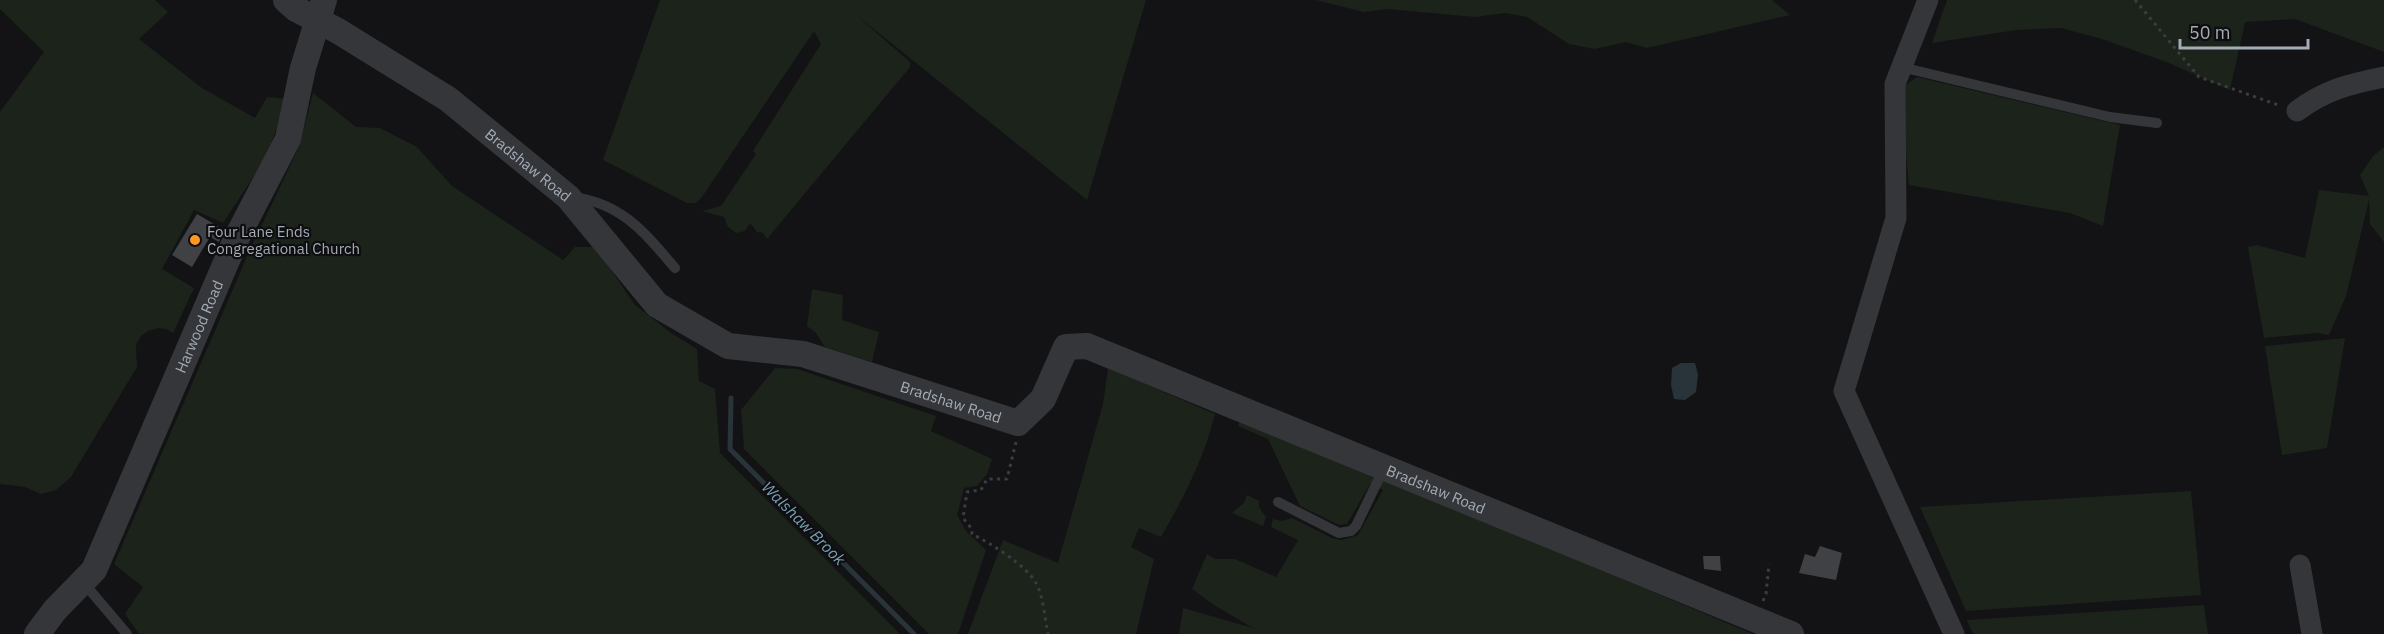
<svg xmlns="http://www.w3.org/2000/svg" width="2384" height="634" font-family="'IBM Plex Sans',sans-serif">
	<style>
		.green { fill: #1b231b }
		.water { fill: #29343a }
		.lines { fill: none; stroke-linecap: round; stroke-linejoin: round }
		.stream { stroke: #29343a; stroke-width: 5 }
		.building { fill: #3f4145 }
		.path { stroke: #3a3d41; stroke-width: 3; stroke-dasharray: 3 4.5; stroke-linecap: butt }
		.service { stroke: #34363a; stroke-width: 10 }
		.minor { stroke: #34363a; stroke-width: 21 }
		.tertiary { stroke: #34363a; stroke-width: 26 }
		.poi-dot { fill: #ff9822; stroke: #0e0e10; stroke-width: 2 }
		.labels { text-anchor: middle; dominant-baseline: central; stroke-width: 4.5; stroke-linejoin: round; paint-order: stroke }
		.street-label { font-size: 15px; fill: #a4acb6; stroke: #0e0e10 }
		.poi-label { font-size: 15px; fill: #a4acb6; stroke: #0e0e10; text-anchor: start }
		.water-label { font-size: 16px; font-style: italic; fill: #78a0b4; stroke: #0e0e10 }
	</style>
	<rect width="100%" height="100%" fill="#131315"/>
	<!-- green -->
	<g class="green">
		<polygon points="0,0 155,0 168,12 139,39 202,88 255,118 267,97 288,99 265,159 223,223 194,210 162,269 194,288 173,333 166,329 158,328 148,331 141,336 136,345 137,367 71,477 56,490 41,494 25,487 0,484 0,112 44,52 0,9"/>
		<polygon points="660,0 1146,0 1087,200 855,14 910,62 910,67 767,239 763,233 757,232 750,223 745,231 736,233 728,227 724,217 702,211 721,206 756,154 753,151 821,44 814,31 702,197 696,203 687,203 603,160"/>
		<polygon points="1316,0 1772,0 1790,15 1647,48 1626,42 1595,49 1569,44 1527,17 1505,13 1475,17 1388,9 1364,12"/>
		<polygon points="1947,0 2384,0 2384,52 2295,19 2245,22 2230,90 2169,63 2102,39 2061,28 2016,30 1932,43"/>
		<polygon points="1917,77 2120,125 2103,226 2070,213 1909,185 1900,89"/>
		<polygon points="313,93 356,127 380,128 417,147 452,186 563,260 575,247 596,247 634,304 671,333 697,349 699,381 715,389 720,453 900,634 139,634 125,614 143,587 114,564 249,252 299,147"/>
		<polygon points="2384,147 2384,242 2370,224 2369,200 2346,296 2329,335 2318,333 2264,338 2248,247 2257,245 2305,258 2319,190 2369,196 2360,175 2373,156"/>
		<polygon points="812,289 843,295 842,320 879,332 872,362 825,347 816,333 807,326"/>
		<polygon points="2345,338 2327,448 2282,455 2265,346"/>
		<polygon points="775,368 797,369 936,416 931,431 992,459 987,474 977,486 964,488 957,515 966,531 986,550 958,634 929,634 744,449 741,410"/>
		<path d="M 1108,368 L 1215,414 C 1204,459 1184,497 1161,537 L 1139,528 L 1131,547 L 1154,559 L 1136,634 L 968,634 L 1003,540 L 1058,563 L 1103,404 Z"/>
		<polygon points="1241,418 1753,634 1179,634 1183,608 1253,628 1214,605 1192,589 1207,554 1215,559 1235,559 1276,577 1298,540 1271,527 1273,519 1282,521 1292,518 1332,538 1342,540 1358,535 1383,490 1370,484 1347,524 1339,525 1300,506 1268,439 1238,426"/>
		<polygon points="2191,491 2201,595 1966,611 1920,507"/>
		<polygon points="1247,495 1259,501 1259,507 1266,517 1263,526 1232,513 1244,503"/>
		<polygon points="2204,605 2208,634 1973,634 1967,620"/>
	</g>
	<!-- water -->
	<polygon class="water" points="1681,363 1695,363 1698,375 1696,392 1685,400 1674,399 1671,385 1672,368"/>
	<g class="lines">
		<!-- stream -->
		<polyline class="stream" points="731,398 730,449 914,634"/>
	</g>
	<!-- building -->
	<g class="building">
		<polygon points="197,214 224,230 219,242 210,237 192,267 172,255"/>
		<polygon points="1820,546 1842,553 1836,580 1799,573 1805,554 1815,557"/>
		<polygon points="1703,556 1720,556 1721,571 1704,569"/>
	</g>
	<g class="lines">
		<!-- path -->
		<g class="path">
			<polyline points="2135,0 2199,77 2281,106"/>
			<path d="M 1016,442 L 1007,479 L 987,479 L 981,490 L 967,492 L 963,518 L 972,529 L 972,534 C 990,543 1026,565 1036,583 C 1043,594 1045,620 1048,634"/>
			<polyline points="1763,601 1766,594 1769,564"/>
		</g>
		<!-- service -->
		<g class="service">
			<polyline points="1901,67 2110,117 2157,123"/>
			<path d="M 571,197 C 621,202 645,233 675,268"/>
			<polyline points="1278,502 1339,533 1351,531 1356,526 1384,468"/>
			<polyline points="83,582 127,634"/>
		</g>
		<!-- minor -->
		<g class="minor">
			<polyline points="1928,0 1895,84 1896,218 1844,391 1954,634"/>
			<path d="M 2297,111 C 2325,90 2349,84 2384,77"/>
			<polyline points="2300,565 2312,634"/>
		</g>
		<!-- tertiary -->
		<g class="tertiary">
			<path id="s1" d="M 286,0 L 296,9 L 338,31 L 448,99 L 568,197 L 657,305 L 728,346 L 803,354 L 1018,423 L 1043,399 L 1066,347 L 1087,346 L 1791,634"/>
			<path id="s2" d="M 37,634 L 55,610 L 94,570 L 237,237 L 288,139 L 303,68 L 324,0"/>
		</g>
	</g>
	<!-- markers -->
	<circle class="poi-dot" cx="195" cy="240" r="6"/>
	<g class="labels">
		<!-- street labels -->
		<g class="street-label">
			<text stroke="none"><textPath href="#s1" startOffset="294">Bradshaw Road</textPath></text>
			<text stroke="none"><textPath href="#s2" startOffset="351">Harwood Road</textPath></text>
			<text stroke="none"><textPath href="#s1" startOffset="798">Bradshaw Road</textPath></text>
			<text stroke="none"><textPath href="#s1" startOffset="1358">Bradshaw Road</textPath></text>
		</g>
		<!-- poi labels -->
		<g class="poi-label">
			<text x="207" y="231">Four Lane Ends<tspan x="207" dy="17">Congregational Church</tspan></text>
		</g>
		<!-- water labels -->
		<g class="water-label">
			<text transform="translate(804 523) rotate(45)">Walshaw Brook</text>
		</g>
	</g>
	<!-- scale -->
	<path d="M2180 39v9h128v-9" fill="none" stroke="#a4acb6" stroke-width="3"/>
	<text x="2189" y="39" font-size="18" fill="#a4acb6" stroke="#0e0e10" stroke-width="4.5" paint-order="stroke">50 m</text>
</svg>
